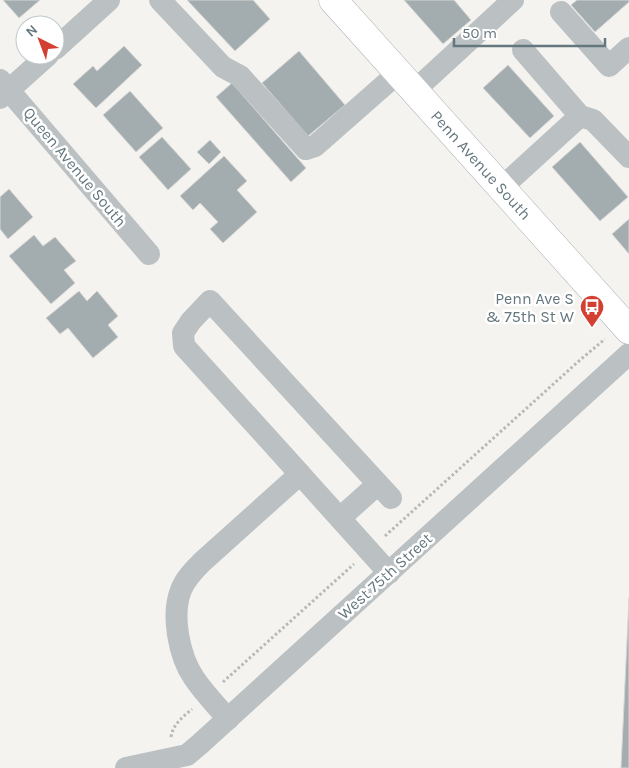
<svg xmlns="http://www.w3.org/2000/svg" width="629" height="768" font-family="Karla,sans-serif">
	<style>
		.building { fill: #a3acaf; stroke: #d5d5d3 }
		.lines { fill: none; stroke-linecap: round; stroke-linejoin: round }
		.major-casing { stroke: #aeb4b6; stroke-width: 29 }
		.path { stroke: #b5b9ba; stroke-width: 3; stroke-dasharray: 2.5 2.5; stroke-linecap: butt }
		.minor { stroke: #bbc0c2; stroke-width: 22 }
		.major { stroke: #fff; stroke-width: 28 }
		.labels { text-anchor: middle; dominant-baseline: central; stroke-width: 5; stroke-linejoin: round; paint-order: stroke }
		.street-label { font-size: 16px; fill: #65777e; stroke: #fff }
		.poi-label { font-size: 16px; fill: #65777e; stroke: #fff; text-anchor: end }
	</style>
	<rect width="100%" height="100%" fill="#f4f3f0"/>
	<!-- building -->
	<g class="building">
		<polygon points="3,0 40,0 19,18"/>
		<polygon points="187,0 253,0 270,19 235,51"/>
		<polygon points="404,0 454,0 471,20 443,44"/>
		<polygon points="577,0 629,0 629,2 595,32 571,5"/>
		<polygon points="124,46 142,65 96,108 73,84 93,66 97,71"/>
		<polygon points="299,51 345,105 308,136 262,83"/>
		<polygon points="508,65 554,116 530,138 483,88"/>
		<polygon points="232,83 306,168 291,182 216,97"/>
		<polygon points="130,91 163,128 136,152 103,115"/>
		<polygon points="162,137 191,169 168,190 139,157"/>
		<polygon points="210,140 221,152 209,164 197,152"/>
		<polygon points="580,142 628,197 600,221 552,167"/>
		<polygon points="224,156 247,181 237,190 257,212 223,243 210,229 218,222 200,203 193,210 180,196"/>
		<polygon points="9,189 33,217 8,239 0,229 0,197"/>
		<polygon points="629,219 629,254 612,234"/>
		<polygon points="34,235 43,246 55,237 76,261 64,270 75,283 51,304 9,256"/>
		<polygon points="79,291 87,301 97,291 118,316 108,325 118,337 93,358 68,328 60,334 46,318"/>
		<polygon points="629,598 629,768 621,768"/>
	</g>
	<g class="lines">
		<defs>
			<polyline id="major" points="333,0 629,330"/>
		</defs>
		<!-- major casing -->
		<use href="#major" class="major-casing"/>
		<!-- path -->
		<g class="path">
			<polyline points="385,536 580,360 605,339"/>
			<polyline points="223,682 354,564"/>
			<path d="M 171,737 C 173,724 183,717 192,709"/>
		</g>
		<!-- minor -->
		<g class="minor">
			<polyline points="160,0 223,67 240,76 306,149 315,146 398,73"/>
			<polyline points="561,12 609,66 629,48"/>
			<polyline points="55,49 109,0"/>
			<polyline points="0,80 149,254"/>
			<polyline points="414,91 513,0"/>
			<polyline points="0,98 48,55"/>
			<polyline points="580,116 593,120 629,157"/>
			<polyline points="501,188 580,116 523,50"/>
			<polyline points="300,474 184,346 183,333 191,321 210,301 391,498"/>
			<polyline points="340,518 378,484"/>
			<path d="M 228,719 C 217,706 204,693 194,678 C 179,656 171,615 181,590 C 185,579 194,570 202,562 L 300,474 L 389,573"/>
			<polyline points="126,768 187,755 200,744 629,354"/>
		</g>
		<!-- major -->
		<use href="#major" class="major"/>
	</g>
	<!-- icons -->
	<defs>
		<symbol id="bus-pin" viewBox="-11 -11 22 30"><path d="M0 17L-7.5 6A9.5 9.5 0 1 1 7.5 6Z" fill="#d33f31" stroke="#fff"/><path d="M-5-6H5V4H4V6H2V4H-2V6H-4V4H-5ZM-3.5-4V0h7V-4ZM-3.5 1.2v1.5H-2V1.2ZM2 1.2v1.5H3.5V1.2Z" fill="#fff"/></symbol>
	</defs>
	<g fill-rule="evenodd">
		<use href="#bus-pin" x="578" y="293" width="28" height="38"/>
	</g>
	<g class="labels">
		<!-- street labels -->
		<g class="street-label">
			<text transform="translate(481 165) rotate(48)">Penn Avenue South</text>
			<text transform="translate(75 167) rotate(50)">Queen Avenue South</text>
			<text transform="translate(385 576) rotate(-42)">West 75th Street</text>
		</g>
		<!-- poi labels -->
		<g class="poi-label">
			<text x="574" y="298">Penn Ave S<tspan x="574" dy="18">&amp; 75th St W</tspan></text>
		</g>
	</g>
	<!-- north arrow -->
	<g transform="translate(40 40) rotate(318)"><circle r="24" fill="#ffffff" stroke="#c1c9cb"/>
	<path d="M0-4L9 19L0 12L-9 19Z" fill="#d33f31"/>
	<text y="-8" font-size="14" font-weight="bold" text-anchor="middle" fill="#65777e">N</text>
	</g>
	<!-- scale -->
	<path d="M454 38v8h151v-8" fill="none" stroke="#65777e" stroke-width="2.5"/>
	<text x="462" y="38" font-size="15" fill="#65777e" stroke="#ffffff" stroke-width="4" paint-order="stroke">50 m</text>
</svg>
